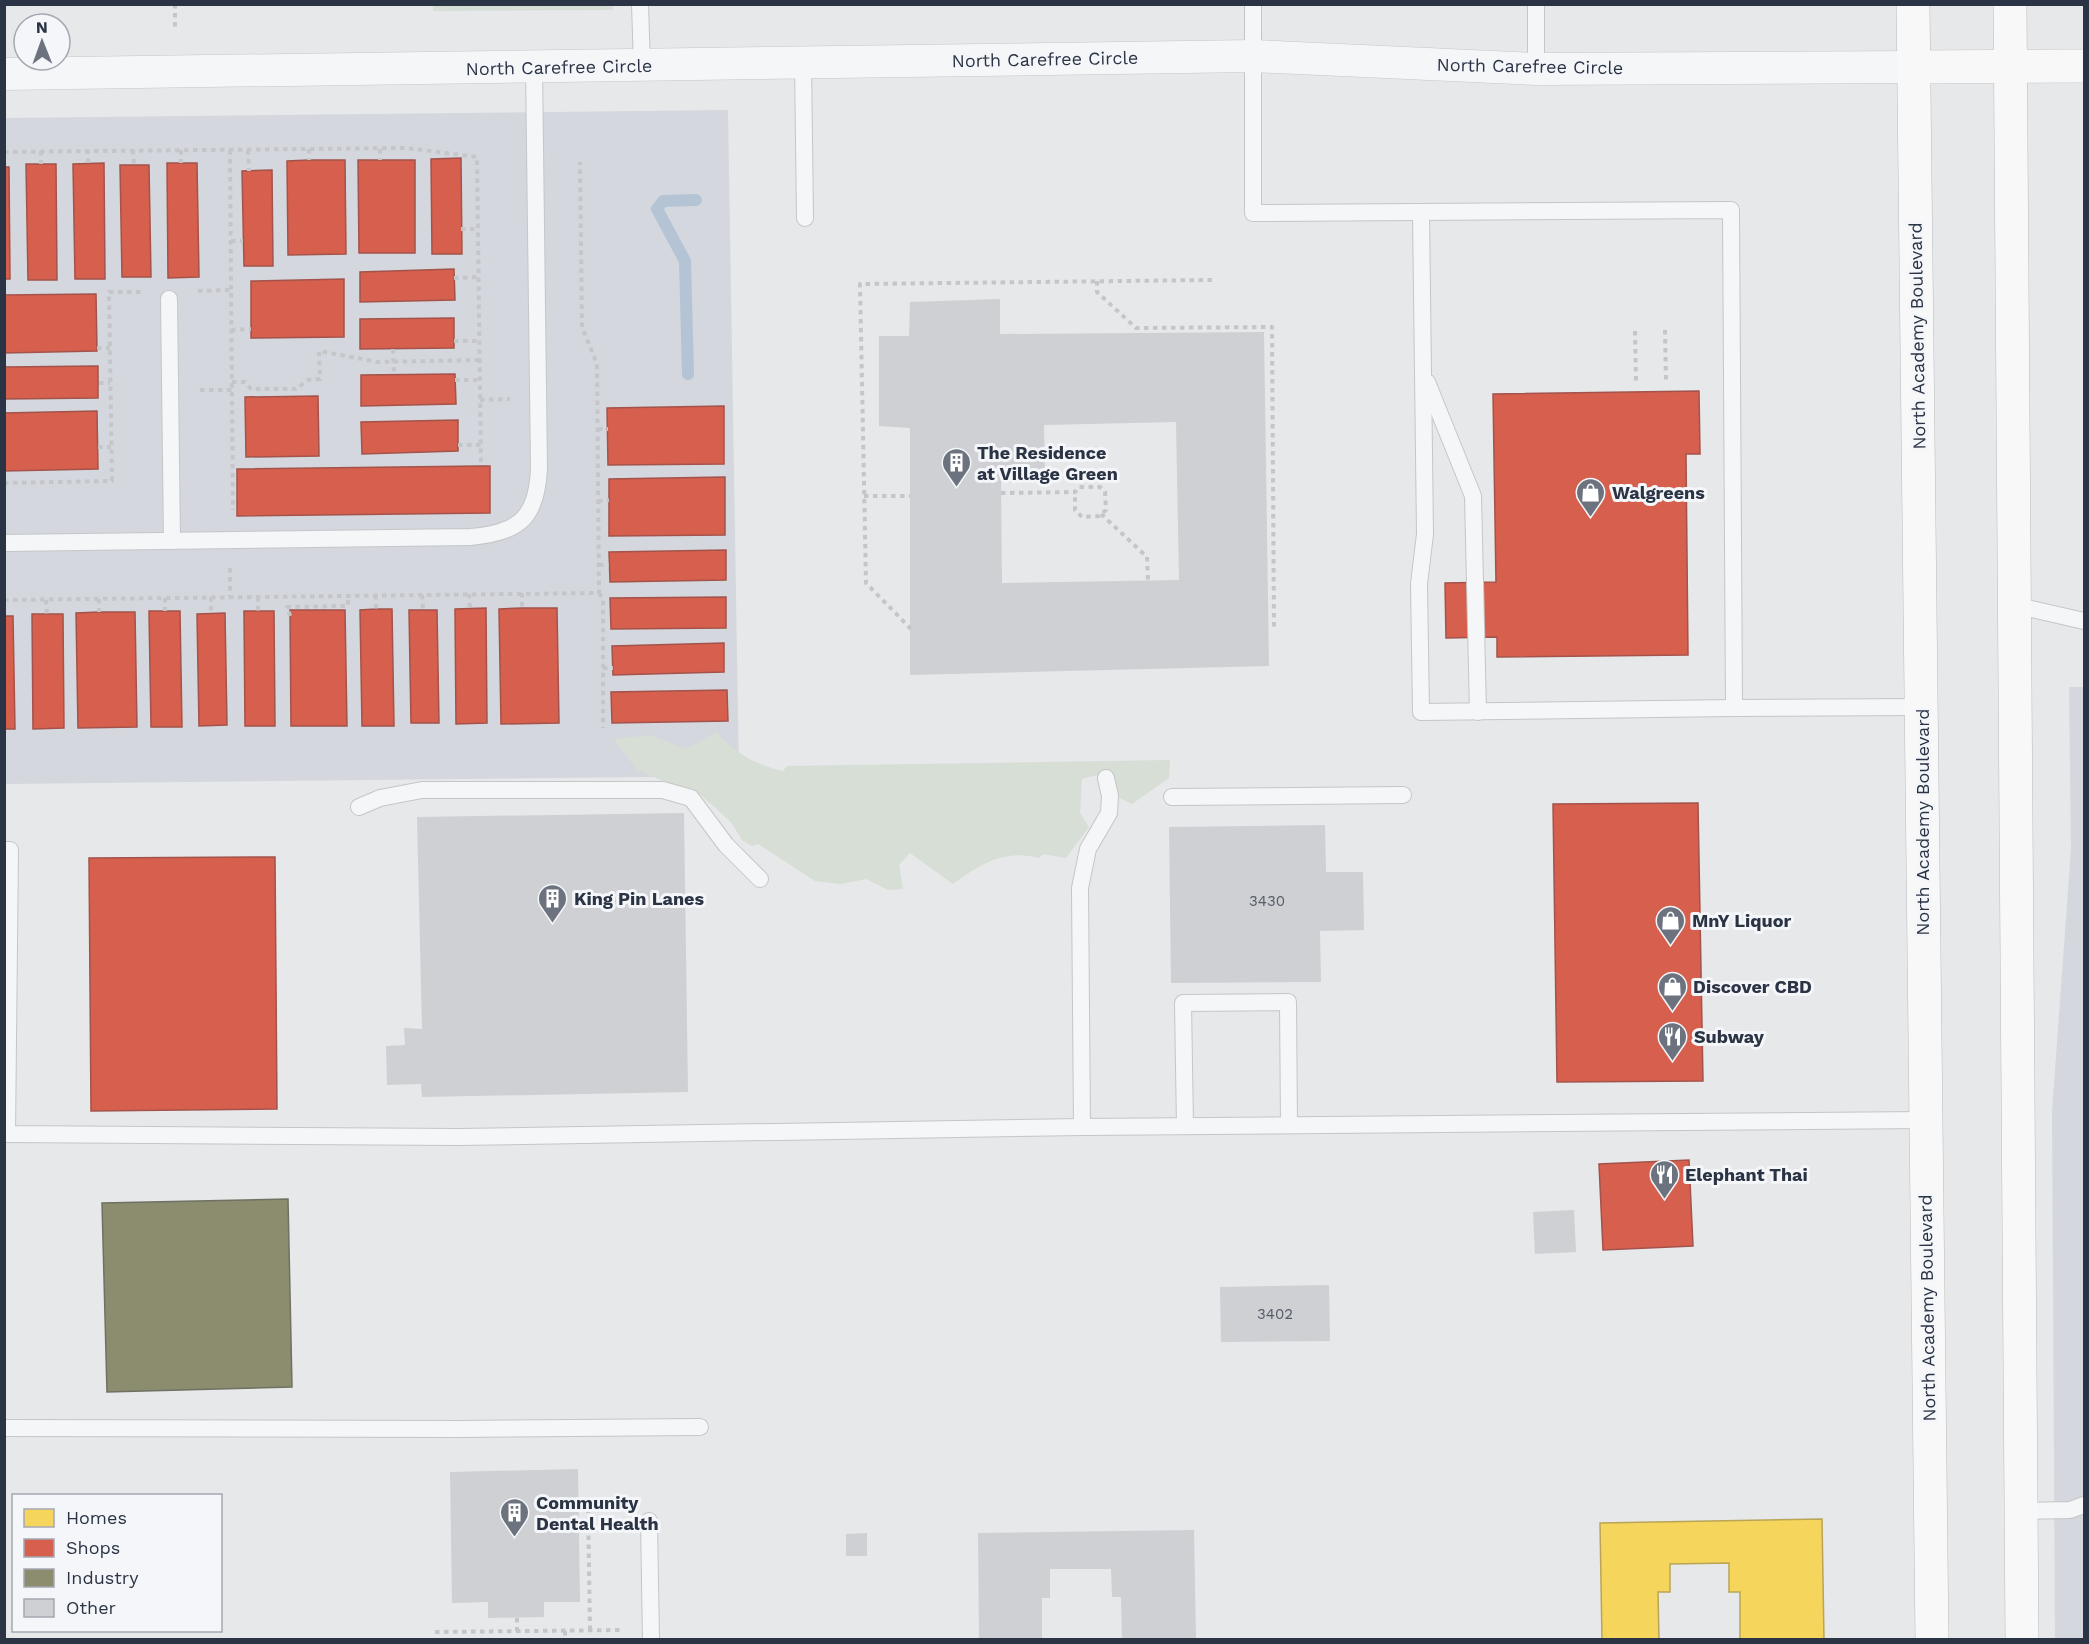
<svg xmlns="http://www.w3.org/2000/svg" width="2089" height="1644" font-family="'Work Sans',sans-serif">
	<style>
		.built { fill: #d4d7dd }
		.green { fill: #d6ded6 }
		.homes { fill: #f6d55c; stroke: #b9a555; stroke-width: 1.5 }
		.shops { fill: #d6604d; stroke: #a3534b; stroke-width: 1.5 }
		.industry { fill: #8c8c6e; stroke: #6f7262; stroke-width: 1.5 }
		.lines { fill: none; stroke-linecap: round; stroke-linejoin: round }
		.stream { stroke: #b4c4d5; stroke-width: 12 }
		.building { fill: #ced0d3; fill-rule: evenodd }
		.service-casing { stroke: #c4c6c8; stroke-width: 18 }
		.minor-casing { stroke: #c4c6c8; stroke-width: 33 }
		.secondary-casing { stroke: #c4c6c8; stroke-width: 34 }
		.trunk-casing { stroke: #b8bbbf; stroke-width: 34 }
		.path { stroke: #c5c6ca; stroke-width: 4; stroke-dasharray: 4.5 4.5; stroke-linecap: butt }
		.service { stroke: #f5f6f7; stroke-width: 16 }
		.minor { stroke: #f5f6f7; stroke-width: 32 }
		.secondary { stroke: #f8f8f8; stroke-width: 33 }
		.trunk { stroke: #f8f8f8; stroke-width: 33 }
		.labels { text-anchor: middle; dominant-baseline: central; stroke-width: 6; stroke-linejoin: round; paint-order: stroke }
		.number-label { font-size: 15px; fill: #545c69 }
		.street-label { font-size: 18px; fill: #2b3445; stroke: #f4f6f9 }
		.poi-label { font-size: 18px; font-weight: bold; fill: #2b3445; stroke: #f4f6f9; text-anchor: start }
	</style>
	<rect width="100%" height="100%" fill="#e6e8ea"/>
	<!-- built -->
	<g class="built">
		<polygon points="728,110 739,776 5,784 4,118"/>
		<polygon points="2069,687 2084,687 2084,1639 2055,1640 2052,1111 2071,849"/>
	</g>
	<!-- green -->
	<g class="green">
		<polygon points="613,4 613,10 433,11 433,4"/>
		<path d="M 716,732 C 736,753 755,765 783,771 L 787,766 L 1170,760 L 1169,778 L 1132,804 L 1115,796 L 1105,773 L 1082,779 L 1080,813 L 1089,827 L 1066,858 L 1043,854 L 1039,858 C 1004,849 981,864 953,884 L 910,853 L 899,865 L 903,889 L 888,890 L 866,879 L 841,884 L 815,881 L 758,844 L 752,846 L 742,840 L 731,822 L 694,789 L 668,783 L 637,770 L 614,739 L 650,735 L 686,749 Z"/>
	</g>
	<!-- homes -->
	<polygon class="homes" points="1822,1519 1824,1640 1740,1640 1740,1592 1729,1592 1729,1563 1670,1564 1670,1592 1658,1592 1659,1640 1602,1640 1600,1523"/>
	<!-- shops -->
	<g class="shops">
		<polygon points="461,158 462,254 432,254 431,159"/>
		<polygon points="309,160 345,160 346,254 288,255 287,161"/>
		<polygon points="358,160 415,160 415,253 359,253"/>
		<polygon points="104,163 105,279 75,279 73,164"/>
		<polygon points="167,163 197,163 199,277 168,278"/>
		<polygon points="26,164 56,164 57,280 28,280"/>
		<polygon points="120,165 149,165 151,277 122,277"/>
		<polygon points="4,167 9,167 10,279 4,279"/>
		<polygon points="272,170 273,266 244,266 242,171"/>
		<polygon points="454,269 455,300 360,302 360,272"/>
		<polygon points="344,279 344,337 251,338 251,281"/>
		<polygon points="96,294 97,351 4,353 4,295"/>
		<polygon points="454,318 454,348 360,349 360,319"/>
		<polygon points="98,366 98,398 4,399 4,367"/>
		<polygon points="455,374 456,404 361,406 361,375"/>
		<polygon points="1699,391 1700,454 1686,454 1688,655 1497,657 1497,637 1446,638 1445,583 1496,582 1493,394"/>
		<polygon points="318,396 319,456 246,457 245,397"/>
		<polygon points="724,406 724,464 608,465 607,408"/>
		<polygon points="97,411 98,469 4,471 4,413"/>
		<polygon points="458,420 458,451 362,454 361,422"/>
		<polygon points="481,466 490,466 490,513 237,516 237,469"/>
		<polygon points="725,477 725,535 609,536 609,479"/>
		<polygon points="726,550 726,580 610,582 609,552"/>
		<polygon points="726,597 726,628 611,629 610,598"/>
		<polygon points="486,608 487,723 456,724 455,609"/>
		<polygon points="522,608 557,608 559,723 501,724 499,609"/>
		<polygon points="376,609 392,609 394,726 362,726 360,610"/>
		<polygon points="290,610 345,610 347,726 291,726"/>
		<polygon points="409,610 437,610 439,723 411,723"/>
		<polygon points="149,611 180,611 182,727 151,727"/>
		<polygon points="244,611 274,611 275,726 245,726"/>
		<polygon points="99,612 135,612 137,727 78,728 76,613"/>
		<polygon points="225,613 227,725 199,726 197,614"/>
		<polygon points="32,614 63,614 64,728 33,729"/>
		<polygon points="4,616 13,616 15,729 4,729"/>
		<polygon points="724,643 724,672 613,675 612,646"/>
		<polygon points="727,690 728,721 612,723 611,692"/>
		<polygon points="1698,803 1703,1081 1557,1082 1553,804"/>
		<polygon points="275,857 277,1109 91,1111 89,858"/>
		<polygon points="1689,1160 1693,1246 1603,1250 1599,1164"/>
	</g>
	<!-- industry -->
	<polygon class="industry" points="288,1199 292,1387 107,1392 102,1203"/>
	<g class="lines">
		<!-- stream -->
		<polyline class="stream" points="688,374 685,261 657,209 663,201 696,200"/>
	</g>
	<!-- building -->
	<g class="building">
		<path d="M 1000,299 L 1000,334 L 1264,332 L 1269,666 L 910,675 L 910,428 L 879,426 L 879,336 L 909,336 L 910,302 ZM 1176,422 L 1179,580 L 1002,583 L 1001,483 L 1045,483 L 1044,425 Z"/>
		<polygon points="684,813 688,1092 422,1097 421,1084 387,1085 386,1046 405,1045 404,1028 422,1029 417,817"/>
		<polygon points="1325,825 1326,872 1363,872 1364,930 1320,931 1321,982 1171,983 1169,827"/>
		<polygon points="1574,1210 1576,1252 1535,1254 1533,1212"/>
		<polygon points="1329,1285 1330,1341 1221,1342 1220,1287"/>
		<polygon points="578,1469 580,1602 544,1602 544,1617 488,1618 488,1602 452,1603 450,1472"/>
		<polygon points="1194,1530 1196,1640 1122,1640 1121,1597 1112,1597 1111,1569 1050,1569 1050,1598 1042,1598 1042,1640 979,1640 978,1533"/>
		<polygon points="867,1533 867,1556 846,1556 846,1534"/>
	</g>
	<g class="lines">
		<defs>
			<g id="service">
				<polyline points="640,4 642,66"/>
				<polyline points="1253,4 1253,213 1731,210 1734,708 1921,707"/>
				<polyline points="1536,4 1536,69"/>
				<polyline points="803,62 805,218"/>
				<polyline points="1421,212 1425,534 1419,584 1421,712 1734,708"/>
				<polyline points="169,299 172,541"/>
				<polyline points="1427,382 1473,496 1478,712"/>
				<path d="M 4,543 L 470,537 C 519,533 537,518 539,468 L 534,67"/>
				<polyline points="2014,605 2084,621"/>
				<polyline points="1172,797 1403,795"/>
				<polyline points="359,807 380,798 422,790 663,790 691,798 726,845 760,879"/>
				<polyline points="4,850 10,850 7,1134 459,1137 1082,1127 1924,1120"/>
				<polyline points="1185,1126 1183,1003 1288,1002 1289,1125"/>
				<polyline points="1082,1127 1080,888 1088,849 1109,813 1110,796 1106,778"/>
				<polyline points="4,1428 458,1429 700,1427"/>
				<polyline points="2020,1511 2070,1510 2084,1505"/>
				<polyline points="649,1521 651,1640"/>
			</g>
			<polyline id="minor" points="4,74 1253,56 1536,69 1914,67"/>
			<polyline id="secondary" points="1914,67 2084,66"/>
			<g id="trunk">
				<polyline points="1913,4 1932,1640"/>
				<polyline points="2010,4 2022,1640"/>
			</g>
		</defs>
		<!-- service casing -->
		<use href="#service" class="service-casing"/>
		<!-- minor casing -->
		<use href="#minor" class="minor-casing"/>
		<!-- secondary casing -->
		<use href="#secondary" class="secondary-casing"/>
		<!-- trunk casing -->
		<use href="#trunk" class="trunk-casing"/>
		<!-- path -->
		<g class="path">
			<polyline points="175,4 175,28"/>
			<polyline points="309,149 309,160"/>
			<polyline points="380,149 380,160"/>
			<polyline points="133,150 134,165"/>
			<polyline points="181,150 181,163"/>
			<polyline points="230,150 231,290"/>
			<polyline points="248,150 249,171"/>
			<polyline points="41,151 41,164"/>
			<polyline points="4,152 406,148 477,157 481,466"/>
			<polyline points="88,163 88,151"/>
			<polyline points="461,229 477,229"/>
			<polyline points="231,241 243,241"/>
			<polyline points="454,278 478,277"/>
			<polyline points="1097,281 1097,292 1136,328 1272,327 1274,629"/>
			<polyline points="198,291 231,290 233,510"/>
			<polyline points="231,330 251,329"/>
			<polyline points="1665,330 1666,382"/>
			<polyline points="1635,331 1636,382"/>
			<polyline points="454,341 479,341"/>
			<polyline points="97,348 110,348"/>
			<polyline points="393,349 394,375"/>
			<polyline points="455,380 480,380"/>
			<polyline points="232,382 245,382 251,389 296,389 308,380 320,379 319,351 378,362 480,360"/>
			<polyline points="99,383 110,383"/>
			<polyline points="200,390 232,390"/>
			<polyline points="480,400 510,399"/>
			<polyline points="598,429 608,429"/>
			<polyline points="458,445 481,445"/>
			<polyline points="98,447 111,447"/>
			<polyline points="4,483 112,481 109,292 142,292"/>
			<polyline points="1001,493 1075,492 1079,487 1100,487 1105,492 1106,510 1099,516 1082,517 1075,510 1075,492"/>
			<polyline points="864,496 910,496"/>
			<polyline points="598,501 609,500"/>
			<polyline points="1101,514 1147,557 1148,581"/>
			<polyline points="599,565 609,565"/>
			<polyline points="230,568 230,597"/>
			<polyline points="522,593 522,608"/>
			<polyline points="599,593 603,599 603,728"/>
			<polyline points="469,594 470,609"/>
			<polyline points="376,595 376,609"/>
			<polyline points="422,595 423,610"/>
			<polyline points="211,597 211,614"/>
			<polyline points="258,597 258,611"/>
			<polyline points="165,598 165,611"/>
			<polyline points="99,599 99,612"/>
			<polyline points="4,600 599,593 597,364 582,327 580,162"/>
			<polyline points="46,600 47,615"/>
			<polyline points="290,616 287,607 348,606 348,596"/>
			<polyline points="911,629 866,583 860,284 1212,280"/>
			<polyline points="603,668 613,668"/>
			<polyline points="517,1618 517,1631"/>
			<polyline points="590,1630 588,1506 620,1506"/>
			<polyline points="565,1631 565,1640"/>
			<polyline points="435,1632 620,1630"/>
			<polyline points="829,1638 829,1640"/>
		</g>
		<!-- service -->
		<use href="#service" class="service"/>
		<!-- minor -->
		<use href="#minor" class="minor"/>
		<!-- secondary -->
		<use href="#secondary" class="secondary"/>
		<!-- trunk -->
		<use href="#trunk" class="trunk"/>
	</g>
	<!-- icons -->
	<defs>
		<symbol id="building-pin" viewBox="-11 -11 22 30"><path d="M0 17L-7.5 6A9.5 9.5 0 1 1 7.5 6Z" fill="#6c737f" stroke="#f4f6f9"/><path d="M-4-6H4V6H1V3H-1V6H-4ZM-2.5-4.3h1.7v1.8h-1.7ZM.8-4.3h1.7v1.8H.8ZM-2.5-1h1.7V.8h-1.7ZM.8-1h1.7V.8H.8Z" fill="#fff"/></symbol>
		<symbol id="shop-pin" viewBox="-11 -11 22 30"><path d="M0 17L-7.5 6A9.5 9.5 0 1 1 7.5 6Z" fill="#6c737f" stroke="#f4f6f9"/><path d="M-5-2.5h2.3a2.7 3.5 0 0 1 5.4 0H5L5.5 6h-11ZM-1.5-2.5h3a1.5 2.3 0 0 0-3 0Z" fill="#fff"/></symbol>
		<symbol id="restaurant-pin" viewBox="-11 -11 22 30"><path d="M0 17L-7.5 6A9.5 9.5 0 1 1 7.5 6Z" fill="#6c737f" stroke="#f4f6f9"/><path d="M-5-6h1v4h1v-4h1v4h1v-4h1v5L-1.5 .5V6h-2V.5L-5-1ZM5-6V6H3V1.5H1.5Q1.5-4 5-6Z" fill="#fff"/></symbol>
	</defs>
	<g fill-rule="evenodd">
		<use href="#building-pin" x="940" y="446" width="33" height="45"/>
		<use href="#shop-pin" x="1574" y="476" width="33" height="45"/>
		<use href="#building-pin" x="536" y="882" width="33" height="45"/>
		<use href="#shop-pin" x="1654" y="904" width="33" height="45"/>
		<use href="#shop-pin" x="1656" y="970" width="33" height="45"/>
		<use href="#restaurant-pin" x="1656" y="1020" width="33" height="45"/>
		<use href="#restaurant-pin" x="1648" y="1158" width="33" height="45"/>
		<use href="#building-pin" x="498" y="1496" width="33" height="45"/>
	</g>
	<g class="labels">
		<!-- number labels -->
		<g class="number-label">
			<text x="1267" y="901">3430</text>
			<text x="1275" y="1314">3402</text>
		</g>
		<!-- street labels -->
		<g class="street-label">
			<text transform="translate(1045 59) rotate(-1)">North Carefree Circle</text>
			<text transform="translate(1530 66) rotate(1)">North Carefree Circle</text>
			<text transform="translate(559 67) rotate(-1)">North Carefree Circle</text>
			<text transform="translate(1917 336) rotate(-91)">North Academy Boulevard</text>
			<text transform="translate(1922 822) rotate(-90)">North Academy Boulevard</text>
			<text transform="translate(1927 1308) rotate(-91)">North Academy Boulevard</text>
		</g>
		<!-- poi labels -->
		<g class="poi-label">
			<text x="977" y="452">The Residence<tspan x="977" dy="21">at Village Green</tspan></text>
			<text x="1612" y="492">Walgreens</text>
			<text x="574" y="898">King Pin Lanes</text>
			<text x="1692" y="920">MnY Liquor</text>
			<text x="1693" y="986">Discover CBD</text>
			<text x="1694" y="1036">Subway</text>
			<text x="1685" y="1174">Elephant Thai</text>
			<text x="536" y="1502">Community<tspan x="536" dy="21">Dental Health</tspan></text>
		</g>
	</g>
	<!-- border -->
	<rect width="2089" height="1644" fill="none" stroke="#2b3445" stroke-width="12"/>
	<!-- legend -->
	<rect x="12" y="1494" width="210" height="138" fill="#f4f6f9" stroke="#a4a8b1" stroke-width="1.5"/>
	<rect x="24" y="1509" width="30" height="18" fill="#f6d55c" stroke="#a4a8b1" stroke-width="1.5"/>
	<text x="66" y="1524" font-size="18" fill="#2b3445">Homes</text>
	<rect x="24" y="1539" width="30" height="18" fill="#d6604d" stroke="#a4a8b1" stroke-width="1.5"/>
	<text x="66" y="1554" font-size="18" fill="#2b3445">Shops</text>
	<rect x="24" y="1569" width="30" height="18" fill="#8c8c6e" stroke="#a4a8b1" stroke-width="1.5"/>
	<text x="66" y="1584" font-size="18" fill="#2b3445">Industry</text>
	<rect x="24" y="1599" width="30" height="18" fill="#ced0d3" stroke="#a4a8b1" stroke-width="1.5"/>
	<text x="66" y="1614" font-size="18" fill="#2b3445">Other</text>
	<!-- north arrow -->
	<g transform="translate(42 42) rotate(359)"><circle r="28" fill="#f4f6f9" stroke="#a4a8b1" stroke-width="1.5"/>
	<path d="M0-4.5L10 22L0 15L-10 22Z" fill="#6c737f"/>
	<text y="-9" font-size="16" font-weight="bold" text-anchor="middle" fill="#2b3445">N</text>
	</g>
</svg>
